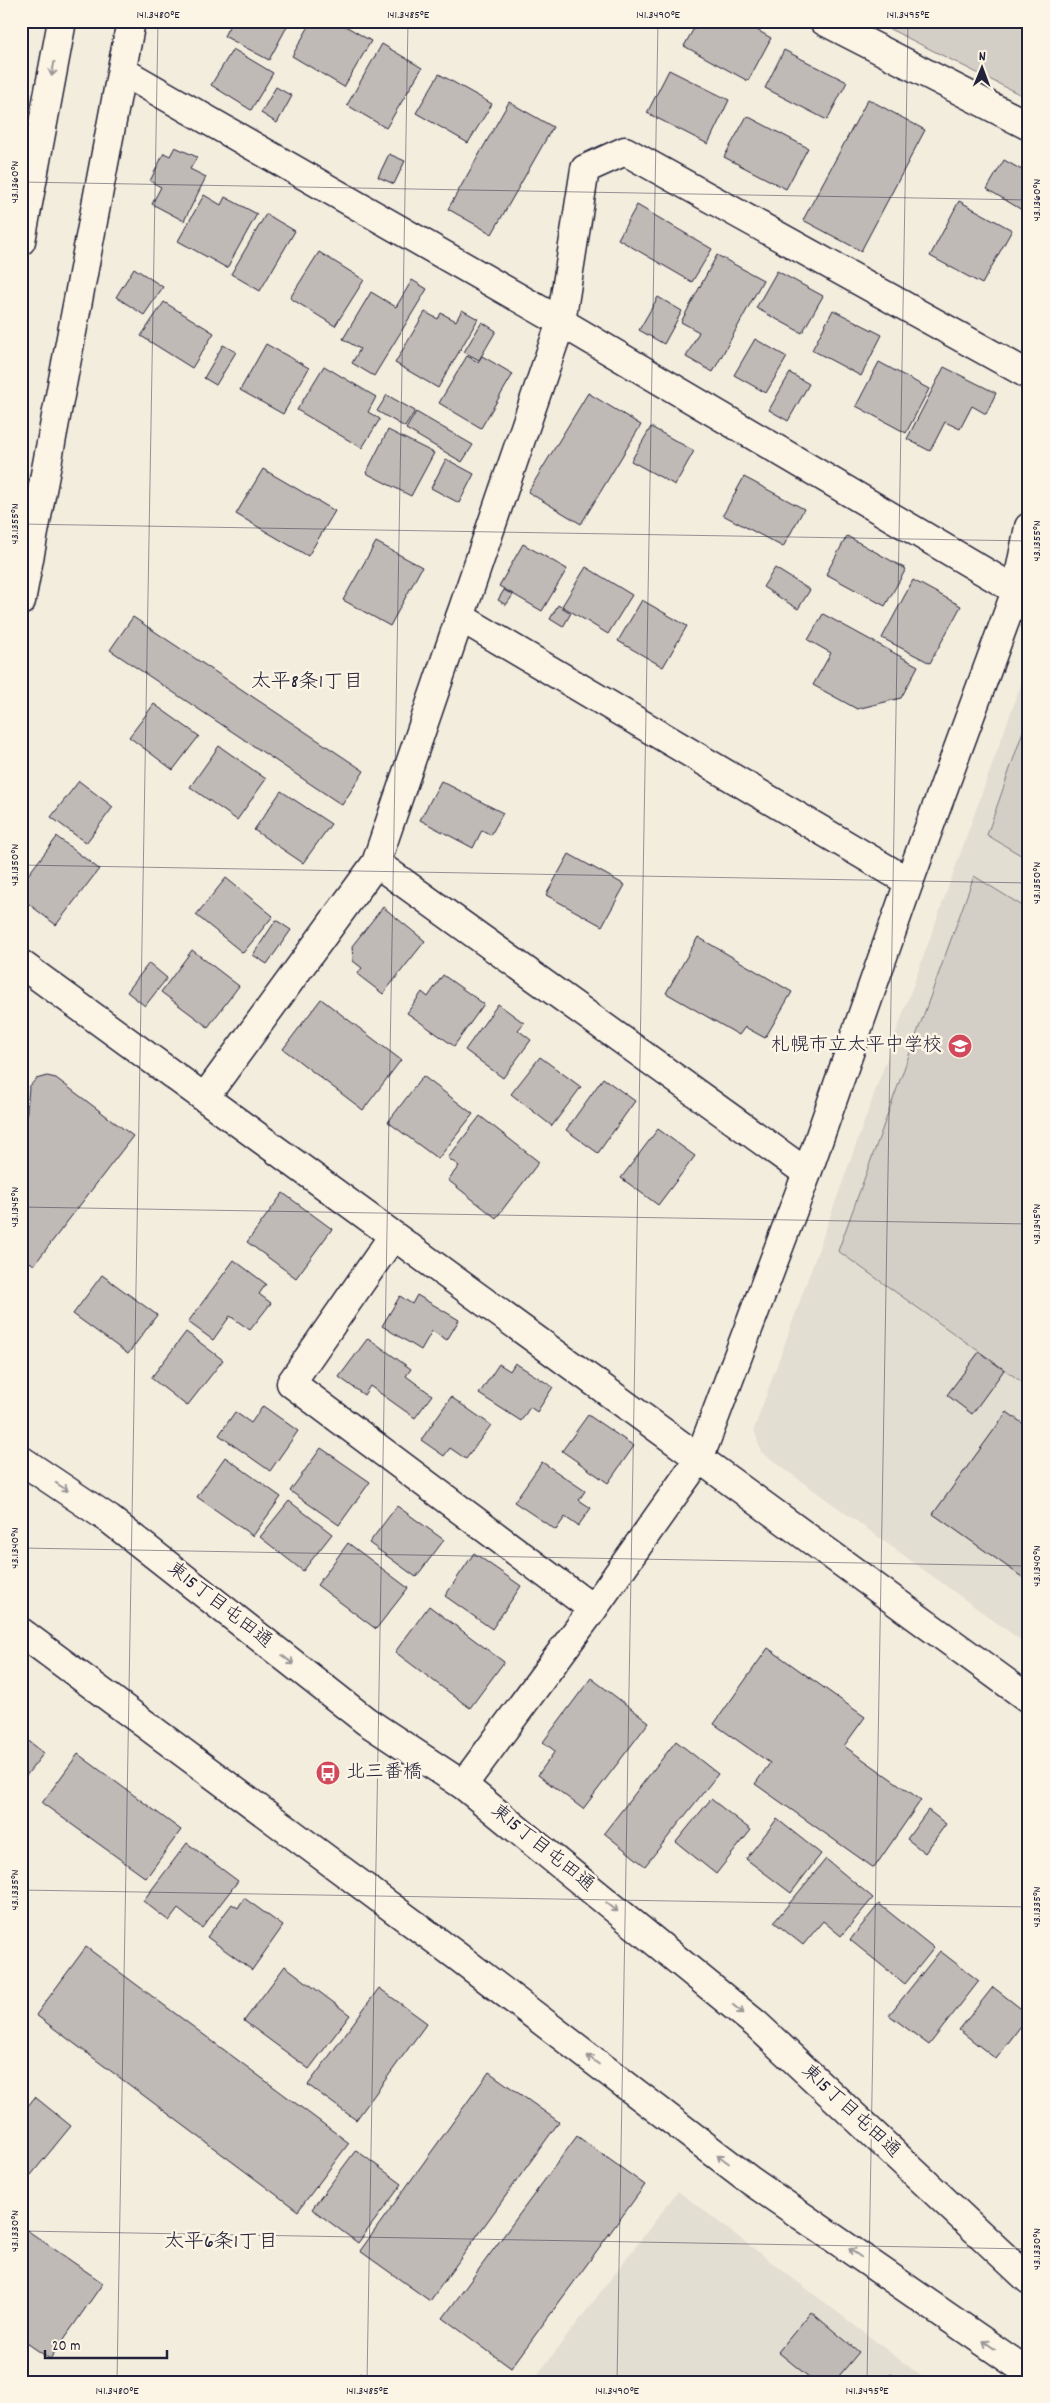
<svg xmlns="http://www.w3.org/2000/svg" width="1050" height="2403" font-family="Dekko,'Klee One',sans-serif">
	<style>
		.built { fill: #e3ded2 }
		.green { fill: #d4cfc6; stroke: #7b7880 }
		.building { fill: #bfbab6; stroke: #22223b }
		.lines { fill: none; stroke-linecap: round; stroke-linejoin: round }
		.street-casing { stroke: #22223b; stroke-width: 31 }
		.secondary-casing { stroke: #22223b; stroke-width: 31 }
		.highway-casing { stroke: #22223b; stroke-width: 31 }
		.street { stroke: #fcf5e5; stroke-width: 28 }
		.secondary { stroke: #fcf5e5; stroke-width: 28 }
		.highway { stroke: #fcf5e5; stroke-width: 28 }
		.oneway { stroke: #9a9698 }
		.ticks { fill: none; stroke: #22223b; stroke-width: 1; stroke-opacity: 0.45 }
		.labels { text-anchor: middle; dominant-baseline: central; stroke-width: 5; stroke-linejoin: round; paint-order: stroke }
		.poi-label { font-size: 19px; fill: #22223b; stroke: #fcf5e5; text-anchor: end }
		.street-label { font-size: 19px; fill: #22223b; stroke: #fcf5e5 }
		.neighbourhood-label { font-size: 20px; fill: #22223b; stroke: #fcf5e5 }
		.neatline { fill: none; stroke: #22223b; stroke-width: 2 }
		.ticks-label { font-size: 12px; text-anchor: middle; fill: #22223b }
	</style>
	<rect width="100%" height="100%" fill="#f3edde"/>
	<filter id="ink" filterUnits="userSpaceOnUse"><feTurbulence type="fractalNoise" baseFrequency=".02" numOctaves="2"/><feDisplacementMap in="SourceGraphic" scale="10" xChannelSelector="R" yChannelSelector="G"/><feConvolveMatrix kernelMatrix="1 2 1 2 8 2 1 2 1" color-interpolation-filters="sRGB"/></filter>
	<g filter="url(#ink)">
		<!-- built -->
		<g class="built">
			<polygon points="1029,662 1029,1646 761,1452 754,1429"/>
			<polygon points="678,2191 929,2382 532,2382"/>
		</g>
		<!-- green -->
		<g class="green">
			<polygon points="874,21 1029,21 1029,99"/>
			<polygon points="1029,714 1029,860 987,835"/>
			<polygon points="974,876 1029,910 1029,1387 838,1251"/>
		</g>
		<!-- building -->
		<g class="building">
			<polygon points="232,21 290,21 269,60 224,36"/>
			<polygon points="312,21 337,21 371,41 344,87 292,56"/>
			<polygon points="698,21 741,21 771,38 748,81 684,46"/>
			<polygon points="382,44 422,68 386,128 347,105"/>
			<polygon points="233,49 273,73 251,110 211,85"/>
			<polygon points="784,50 847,82 827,120 765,88"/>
			<polygon points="669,70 729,100 708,144 647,113"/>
			<polygon points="439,74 492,104 468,143 416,113"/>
			<polygon points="276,87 292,96 277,123 261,113"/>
			<polygon points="868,99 925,130 861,251 803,220"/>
			<polygon points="509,102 553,127 492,234 448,209"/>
			<polygon points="747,116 808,148 786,189 724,157"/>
			<polygon points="175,147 197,157 190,169 206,177 184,221 152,204 161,187 150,181 164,153 170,156"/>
			<polygon points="389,154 405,161 394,184 378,177"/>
			<polygon points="1004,160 1029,174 1029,198 1022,210 987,189"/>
			<polygon points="204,195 221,205 225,197 257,214 227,268 178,241"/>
			<polygon points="959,201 1012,230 982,284 930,256"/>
			<polygon points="637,205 712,249 692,282 618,239"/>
			<polygon points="266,214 295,231 260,291 231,274"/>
			<polygon points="319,252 364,280 335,326 290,298"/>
			<polygon points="717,255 763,280 713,372 686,357 699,332 681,322"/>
			<polygon points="134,268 163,287 144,315 116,297"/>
			<polygon points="777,271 823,296 802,333 756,308"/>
			<polygon points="412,280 427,289 374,376 352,363 360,349 343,339 371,292 396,307"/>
			<polygon points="658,297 682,311 664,344 639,330"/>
			<polygon points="164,302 214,333 192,368 141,336"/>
			<polygon points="462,310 478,319 438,388 395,363 425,312 438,319 441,313 456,321"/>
			<polygon points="833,310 882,335 861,376 812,350"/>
			<polygon points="482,322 496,331 479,360 464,352"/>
			<polygon points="755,339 787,357 766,393 734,375"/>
			<polygon points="266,344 309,368 283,414 240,390"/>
			<polygon points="223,345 236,352 216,385 204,378"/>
			<polygon points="467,356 478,362 482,356 513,374 481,428 439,403"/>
			<polygon points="879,362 929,389 906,433 856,406"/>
			<polygon points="324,366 376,397 368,412 380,419 362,448 297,410"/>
			<polygon points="944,367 996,393 986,414 972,406 960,429 945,422 930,451 907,439"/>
			<polygon points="790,373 809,384 788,421 769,410"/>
			<polygon points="588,393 641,425 581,524 528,492"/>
			<polygon points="387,395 415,411 405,427 377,411"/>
			<polygon points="416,412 473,445 462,462 406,429"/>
			<polygon points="651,427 694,451 675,485 631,461"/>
			<polygon points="388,430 434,453 411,496 366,473"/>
			<polygon points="446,459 474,474 459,503 431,488"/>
			<polygon points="263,469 335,511 308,556 236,514"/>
			<polygon points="744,477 804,509 783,547 723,515"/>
			<polygon points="847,536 906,569 885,606 826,574"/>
			<polygon points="376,542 422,567 390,626 343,600"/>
			<polygon points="523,544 567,569 542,611 499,586"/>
			<polygon points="586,567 632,595 608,634 562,606"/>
			<polygon points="775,568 810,590 798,609 763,587"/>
			<polygon points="913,580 961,606 930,663 882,638"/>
			<polygon points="504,590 513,595 506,605 498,600"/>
			<polygon points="642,600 687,626 663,667 618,641"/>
			<polygon points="558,605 571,613 563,627 550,619"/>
			<polygon points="823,614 918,666 901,698 857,709 813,685 831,653 808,640"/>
			<polygon points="133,617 364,771 342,805 110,650"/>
			<polygon points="154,704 199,736 173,770 129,737"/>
			<polygon points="219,746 266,779 237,820 190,787"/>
			<polygon points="79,781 113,807 86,843 51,817"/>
			<polygon points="441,781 503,813 491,835 482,830 473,848 420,820"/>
			<polygon points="281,791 331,824 303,863 254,830"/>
			<polygon points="57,837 99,869 56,925 21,898 21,884"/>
			<polygon points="569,854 625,885 602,926 546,895"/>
			<polygon points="226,878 273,916 243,953 196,915"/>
			<polygon points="383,907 425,941 383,994 357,974 362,968 353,961 352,946"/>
			<polygon points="276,920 291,930 267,964 253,955"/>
			<polygon points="698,937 792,992 765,1038 745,1027 739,1035 666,993"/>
			<polygon points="192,950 239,986 208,1027 161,992"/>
			<polygon points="149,963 167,978 145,1006 127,992"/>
			<polygon points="443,975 484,1004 454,1046 407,1013 422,992 428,997"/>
			<polygon points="321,999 401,1060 363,1110 283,1049"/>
			<polygon points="498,1004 524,1023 518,1030 531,1040 503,1078 465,1050"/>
			<polygon points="540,1057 581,1087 552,1126 511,1094"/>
			<polygon points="47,1076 56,1078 133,1136 34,1265 21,1256 21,1133 25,1133 29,1087 36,1079"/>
			<polygon points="423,1076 473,1114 438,1159 388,1122"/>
			<polygon points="603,1078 635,1101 598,1153 566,1130"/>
			<polygon points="480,1116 539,1162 496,1218 448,1180 459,1166 448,1158"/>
			<polygon points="658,1129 695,1156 658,1205 621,1178"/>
			<polygon points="283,1193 332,1229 296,1278 247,1242"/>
			<polygon points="234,1260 266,1284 259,1294 271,1303 250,1330 230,1316 213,1340 188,1322"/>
			<polygon points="102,1275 157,1315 128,1354 73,1314"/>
			<polygon points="417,1295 459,1320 447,1340 432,1331 421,1350 382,1326 400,1296 412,1304"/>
			<polygon points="186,1332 223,1360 187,1406 151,1378"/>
			<polygon points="368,1338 411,1369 406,1376 432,1395 415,1418 370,1386 364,1395 339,1377"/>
			<polygon points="979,1352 1004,1370 972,1414 947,1395"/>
			<polygon points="515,1363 553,1387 537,1412 530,1407 521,1421 479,1394 499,1364 510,1371"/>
			<polygon points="451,1397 491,1425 466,1459 450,1448 444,1456 421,1440"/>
			<polygon points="263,1406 298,1431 270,1471 219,1435 235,1412 251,1423"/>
			<polygon points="1007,1412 1029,1428 1029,1582 933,1514"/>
			<polygon points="588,1415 634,1446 608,1483 562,1451"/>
			<polygon points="321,1448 370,1482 339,1525 290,1491"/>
			<polygon points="225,1457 281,1497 253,1536 197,1497"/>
			<polygon points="542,1462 585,1491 579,1500 591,1508 578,1526 565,1517 556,1530 514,1502"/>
			<polygon points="289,1501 332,1534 303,1571 260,1537"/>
			<polygon points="397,1506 444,1540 416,1577 369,1543"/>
			<polygon points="348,1543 408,1588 376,1629 317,1585"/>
			<polygon points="474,1553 521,1586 492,1629 445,1596"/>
			<polygon points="429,1606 504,1662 470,1708 395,1652"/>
			<polygon points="768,1648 865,1717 844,1746 921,1800 874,1868 755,1784 770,1763 714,1724"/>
			<polygon points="591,1678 649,1722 583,1809 538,1775 555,1751 543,1742"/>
			<polygon points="21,1735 44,1753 21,1782"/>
			<polygon points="676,1741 718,1774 645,1866 604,1833"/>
			<polygon points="78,1754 181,1830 146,1878 42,1803"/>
			<polygon points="711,1799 751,1830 716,1874 676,1842"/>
			<polygon points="928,1810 946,1824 925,1853 907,1839"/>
			<polygon points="777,1819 821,1854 791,1893 746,1859"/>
			<polygon points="187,1843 238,1881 202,1928 178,1909 169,1921 143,1901"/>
			<polygon points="826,1859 873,1898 841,1936 823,1921 803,1945 774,1922"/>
			<polygon points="244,1898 283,1926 252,1970 207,1937 232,1904 238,1908"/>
			<polygon points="879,1904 934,1948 905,1984 850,1940"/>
			<polygon points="86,1947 349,2143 298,2211 36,2015"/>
			<polygon points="940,1951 979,1981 929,2045 889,2015"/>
			<polygon points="285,1966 350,2015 309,2069 244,2021"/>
			<polygon points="993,1987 1029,2015 996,2059 959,2030"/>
			<polygon points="379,1988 427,2023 356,2120 308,2085"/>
			<polygon points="489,2072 559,2122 430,2301 360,2251"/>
			<polygon points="35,2097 71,2126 31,2175 21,2167 21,2115"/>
			<polygon points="577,2136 645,2185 511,2368 443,2318"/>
			<polygon points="356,2150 402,2184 358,2243 312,2209"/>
			<polygon points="21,2226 103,2283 50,2359 21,2339"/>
			<polygon points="811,2312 859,2352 834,2382 815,2382 778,2352"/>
			<polygon points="361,2372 375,2382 353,2382"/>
			<polygon points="891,2374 901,2382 885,2382"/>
		</g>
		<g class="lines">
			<defs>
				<g id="street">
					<polyline points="824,21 1029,126"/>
					<polyline points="122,71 561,322 1029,598"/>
					<polyline points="21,601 131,21"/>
					<polyline points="460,617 909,882"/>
					<polyline points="376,863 807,1173"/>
					<polyline points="21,964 1029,1699"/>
					<polyline points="205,1097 376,863 561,322 585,169 625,151 1029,375"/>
					<polyline points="393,1236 291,1383 593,1609"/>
					<polyline points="463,1785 593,1609 699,1459 807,1173 909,882 1016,591 1029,527"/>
				</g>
				<g id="secondary">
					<polyline points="21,1460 109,1519 366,1721 463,1785 756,2024 1029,2280"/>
					<polyline points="21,1632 457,1956 751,2181 1029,2373"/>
				</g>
				<polyline id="highway" points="21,241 62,21"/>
			</defs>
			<!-- street casing -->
			<use href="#street" class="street-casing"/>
			<!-- secondary casing -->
			<use href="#secondary" class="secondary-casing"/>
			<!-- highway casing -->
			<use href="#highway" class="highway-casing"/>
			<!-- street -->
			<use href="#street" class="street"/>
			<!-- secondary -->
			<use href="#secondary" class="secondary"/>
			<!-- highway -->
			<use href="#highway" class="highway"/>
		</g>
		<!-- one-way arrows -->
		<defs><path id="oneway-shaft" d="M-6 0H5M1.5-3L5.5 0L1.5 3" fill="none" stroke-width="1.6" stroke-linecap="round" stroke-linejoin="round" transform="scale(1.25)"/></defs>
		<g class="oneway">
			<use href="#oneway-shaft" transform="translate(53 69) rotate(101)"/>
			<use href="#oneway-shaft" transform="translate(62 1487) rotate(34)"/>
			<use href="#oneway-shaft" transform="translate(288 1660) rotate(38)"/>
			<use href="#oneway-shaft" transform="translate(612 1907) rotate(39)"/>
			<use href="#oneway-shaft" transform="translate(738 2009) rotate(39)"/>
			<use href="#oneway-shaft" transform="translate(593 2060) rotate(-143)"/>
			<use href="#oneway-shaft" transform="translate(723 2159) rotate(-143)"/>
			<use href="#oneway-shaft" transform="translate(855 2253) rotate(-145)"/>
			<use href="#oneway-shaft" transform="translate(989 2345) rotate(-145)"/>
		</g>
	</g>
	<!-- ticks -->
	<path class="ticks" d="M 21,182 L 1029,200M 21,524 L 1029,541M 21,865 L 1029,883M 21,1207 L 1029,1224M 21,1548 L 1029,1566M 21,1890 L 1029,1907M 21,2231 L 1029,2249M 117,2382 L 158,21M 367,2382 L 408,21M 617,2382 L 658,21M 867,2382 L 908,21"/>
	<!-- icons -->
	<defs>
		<symbol id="school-disc" viewBox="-11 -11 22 22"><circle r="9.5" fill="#d1495b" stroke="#fcf5e5"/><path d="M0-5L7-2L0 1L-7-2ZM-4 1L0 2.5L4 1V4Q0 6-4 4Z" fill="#fff"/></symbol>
		<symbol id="bus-disc" viewBox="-11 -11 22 22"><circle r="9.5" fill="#d1495b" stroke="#fcf5e5"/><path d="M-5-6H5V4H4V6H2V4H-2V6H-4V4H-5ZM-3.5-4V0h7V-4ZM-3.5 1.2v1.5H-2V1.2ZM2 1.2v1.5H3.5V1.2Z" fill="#fff"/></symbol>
	</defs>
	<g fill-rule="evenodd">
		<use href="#school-disc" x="946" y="1032" width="28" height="28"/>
		<use href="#bus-disc" x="314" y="1759" width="28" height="28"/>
	</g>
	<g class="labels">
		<!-- poi labels -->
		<g class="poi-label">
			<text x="942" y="1046">札幌市立太平中学校</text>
			<text x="346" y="1773" text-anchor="start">北三番橋</text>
		</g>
		<!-- street labels -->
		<g class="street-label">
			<text transform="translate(219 1606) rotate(38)">東15丁目屯田通</text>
			<text transform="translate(542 1849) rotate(39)">東15丁目屯田通</text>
			<text transform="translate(850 2112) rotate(43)">東15丁目屯田通</text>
		</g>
		<!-- neighbourhood labels -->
		<g class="neighbourhood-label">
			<text x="307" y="683">太平8条1丁目</text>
			<text x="221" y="2243">太平6条1丁目</text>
		</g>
	</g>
	<!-- margin -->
	<rect width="1050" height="2403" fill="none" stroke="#fcf5e5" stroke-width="55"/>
	<!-- north arrow -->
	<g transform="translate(982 68) rotate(1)" stroke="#fcf5e5" stroke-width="4" paint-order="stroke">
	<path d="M0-4L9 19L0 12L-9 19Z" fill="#22223b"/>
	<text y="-8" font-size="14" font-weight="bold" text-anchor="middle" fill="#22223b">N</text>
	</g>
	<!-- scale -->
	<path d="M45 2350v8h122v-8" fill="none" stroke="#22223b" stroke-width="2.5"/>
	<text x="52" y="2350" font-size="15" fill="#22223b" stroke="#fcf5e5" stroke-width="4" paint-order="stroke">20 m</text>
	<rect x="28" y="28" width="994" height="2348" class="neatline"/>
	<g class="ticks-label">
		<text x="158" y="18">141.3480°E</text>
		<text x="408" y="18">141.3485°E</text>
		<text x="658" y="18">141.3490°E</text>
		<text x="908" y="18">141.3495°E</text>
		<text transform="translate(14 182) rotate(-90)" y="4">43.1360°N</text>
		<text transform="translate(1036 200) rotate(-90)" y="4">43.1360°N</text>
		<text transform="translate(14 524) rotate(-90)" y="4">43.1355°N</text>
		<text transform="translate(1036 541) rotate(-90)" y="4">43.1355°N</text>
		<text transform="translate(14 865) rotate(-90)" y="4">43.1350°N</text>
		<text transform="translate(1036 883) rotate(-90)" y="4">43.1350°N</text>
		<text transform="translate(14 1207) rotate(-90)" y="4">43.1345°N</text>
		<text transform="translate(1036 1224) rotate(-90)" y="4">43.1345°N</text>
		<text transform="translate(14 1548) rotate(-90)" y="4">43.1340°N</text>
		<text transform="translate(1036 1566) rotate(-90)" y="4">43.1340°N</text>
		<text transform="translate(14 1890) rotate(-90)" y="4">43.1335°N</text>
		<text transform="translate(1036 1907) rotate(-90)" y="4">43.1335°N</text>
		<text transform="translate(14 2231) rotate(-90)" y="4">43.1330°N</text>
		<text transform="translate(1036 2249) rotate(-90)" y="4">43.1330°N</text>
		<text x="117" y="2394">141.3480°E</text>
		<text x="367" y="2394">141.3485°E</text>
		<text x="617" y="2394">141.3490°E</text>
		<text x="867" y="2394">141.3495°E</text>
	</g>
</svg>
